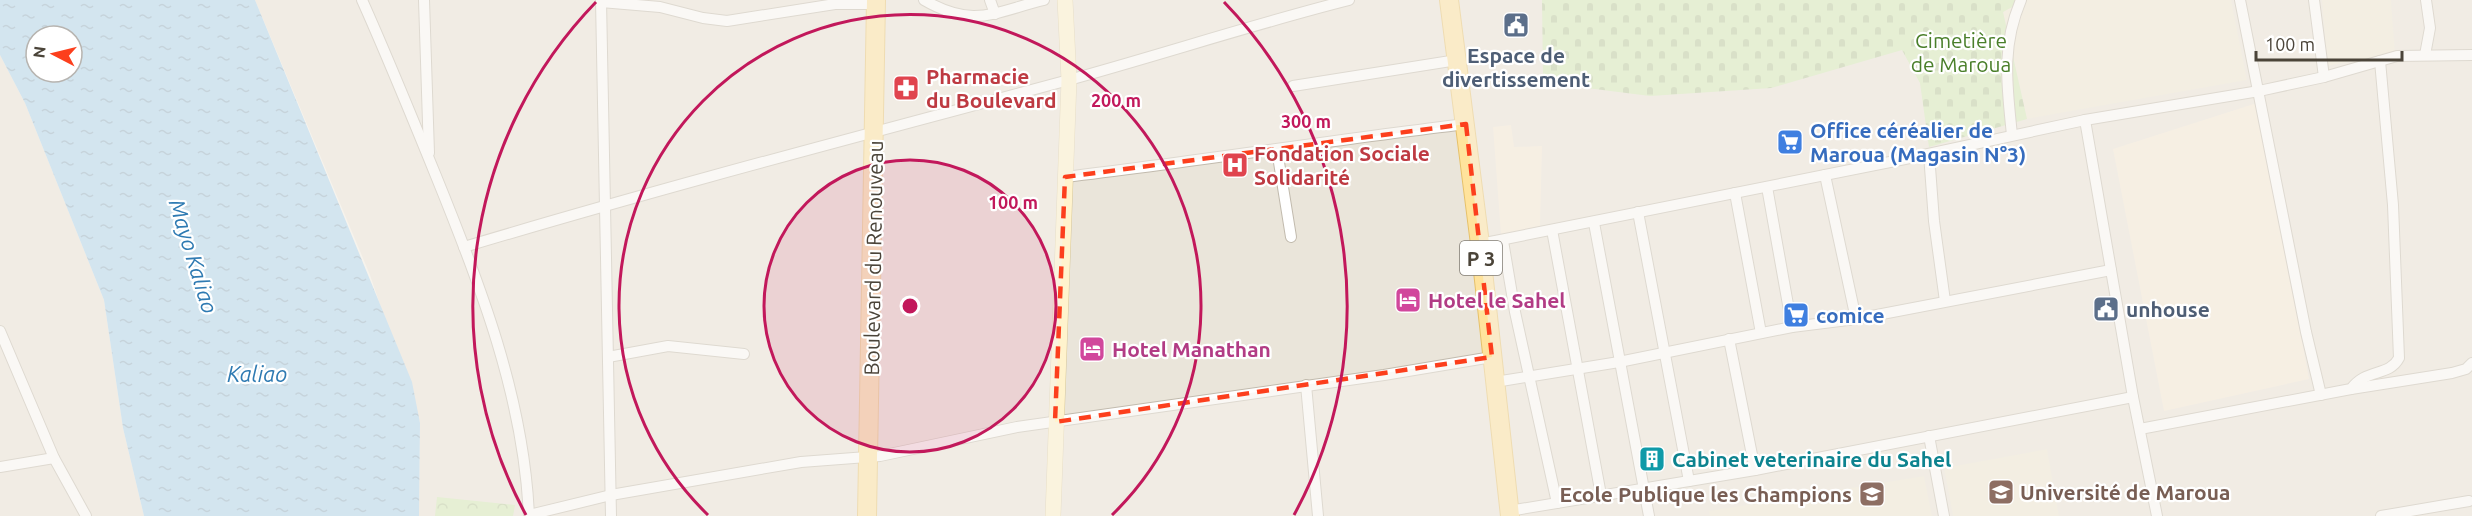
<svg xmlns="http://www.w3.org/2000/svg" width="2472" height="516" font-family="Ubuntu,sans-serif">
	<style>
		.residential { fill: #eae5da }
		.commercial { fill: #f7ead8 }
		.education { fill: #efe8d6 }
		.forest { fill: url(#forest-crowns) }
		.cemetery { fill: url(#cemetery-stones) }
		.water { fill: url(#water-ripples); fill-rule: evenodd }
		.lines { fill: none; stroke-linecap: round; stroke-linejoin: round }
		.street-casing { stroke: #c2bbae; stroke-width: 12 }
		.secondary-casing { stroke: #d6c79b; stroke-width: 16 }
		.primary-casing { stroke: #e6c16a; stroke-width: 20 }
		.street { stroke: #fff; stroke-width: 10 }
		.secondary { stroke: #fff3cd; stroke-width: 15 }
		.primary { stroke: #ffe39c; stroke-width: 18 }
		.marked { fill: none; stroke: #fc3f1d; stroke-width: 4.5; stroke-dasharray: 12 8; stroke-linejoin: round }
		.ring { fill: none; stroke: #c2185b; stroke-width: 3 }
		.labels { text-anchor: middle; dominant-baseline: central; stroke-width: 4.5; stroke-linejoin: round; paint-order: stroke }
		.shield { fill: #fff; stroke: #817c74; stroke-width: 1.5 }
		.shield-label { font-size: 20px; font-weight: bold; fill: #4b4439 }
		.park-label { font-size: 21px; fill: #4a7f2a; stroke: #fff }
		.service-label { font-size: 21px; font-weight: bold; fill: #4e5e75; stroke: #fff }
		.health-label { font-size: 21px; font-weight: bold; fill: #be3a42; stroke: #fff; text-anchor: start }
		.shop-label { font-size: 21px; font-weight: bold; fill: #366cbe; stroke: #fff; text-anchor: start }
		.street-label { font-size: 21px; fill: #4b4439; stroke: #fff }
		.hotel-label { font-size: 21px; font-weight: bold; fill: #b23c85; stroke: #fff; text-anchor: start }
		.culture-label { font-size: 21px; font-weight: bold; fill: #0d838f; stroke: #fff; text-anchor: start }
		.education-label { font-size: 21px; font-weight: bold; fill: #785e54; stroke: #fff; text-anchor: start }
		.water-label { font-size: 22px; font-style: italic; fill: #2e7ab2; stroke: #fff }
		.centre { fill: #c2185b; stroke: #fff; stroke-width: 3 }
		.ring-label { font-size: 18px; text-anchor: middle; font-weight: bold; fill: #c2185b; stroke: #fff; stroke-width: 4.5; stroke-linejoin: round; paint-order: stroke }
	</style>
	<defs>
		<pattern id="forest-crowns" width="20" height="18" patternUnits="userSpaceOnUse" patternTransform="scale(1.5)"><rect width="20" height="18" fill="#d2eab5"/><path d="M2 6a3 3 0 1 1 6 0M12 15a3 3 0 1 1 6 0" fill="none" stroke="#b6ca9c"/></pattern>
		<pattern id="cemetery-stones" width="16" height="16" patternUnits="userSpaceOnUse" patternTransform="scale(1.5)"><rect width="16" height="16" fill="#d2eab5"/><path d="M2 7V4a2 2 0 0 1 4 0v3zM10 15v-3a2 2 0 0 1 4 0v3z" fill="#b6ca9c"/></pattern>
		<pattern id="water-ripples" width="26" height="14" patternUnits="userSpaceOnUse" patternTransform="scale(1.5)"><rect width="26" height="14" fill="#a9d4f2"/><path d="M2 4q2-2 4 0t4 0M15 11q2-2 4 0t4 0" fill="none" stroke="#8caec5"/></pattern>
	</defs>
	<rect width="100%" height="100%" fill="#f6f3ec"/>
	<!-- residential -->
	<g class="residential">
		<polygon points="255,0 2472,0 2472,516 419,516 420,423 370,275"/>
		<polygon points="0,55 25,103 104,300 123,428 144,516 0,516"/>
	</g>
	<!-- commercial -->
	<g class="commercial">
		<polygon points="2257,103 2309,379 2164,411 2113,149"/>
		<polygon points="1511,125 1514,147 1542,146 1540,227 1501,235 1493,127"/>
	</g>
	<!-- education -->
	<g class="education">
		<polygon points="2025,0 2231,0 2247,80 2027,119 2003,12"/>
		<polygon points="2322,0 2391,0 2395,53 2327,66"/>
		<polygon points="2047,449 2059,516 1953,516 1944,468"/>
		<polygon points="1924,476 1932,516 1710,516 1709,511"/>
	</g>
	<!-- forest -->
	<polygon class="forest" points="437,497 515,505 513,516 435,516"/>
	<!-- cemetery -->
	<polygon class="cemetery" points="1542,0 2025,0 2003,12 2027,119 1929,147 1920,83 1902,50 1771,88 1650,96 1587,88 1543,75"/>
	<!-- water -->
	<path class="water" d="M 0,0 L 255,0 L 412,382 L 420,423 L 419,516 L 144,516 L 123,428 L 104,300 L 25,103 L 0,55 ZM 36,36 L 72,36 L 72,72 L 36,72 Z"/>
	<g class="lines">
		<defs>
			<g id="street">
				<path d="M 362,0 C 388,58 412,117 436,176 C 480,284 524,398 529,516"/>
				<polyline points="424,0 429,153"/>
				<polyline points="601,0 611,516"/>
				<path d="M 924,0 C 974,29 994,12 1044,0"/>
				<polyline points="990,0 995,14"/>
				<polyline points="2240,0 2306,332 2321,395"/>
				<polyline points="2314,0 2324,77"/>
				<polyline points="601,2 660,7 703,18 727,21 835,4 876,4"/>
				<polyline points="2425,55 2430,28 2426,0"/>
				<polyline points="1293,86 1457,60"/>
				<polyline points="2085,120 2133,397 2157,516"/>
				<path d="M 2012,135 C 2007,85 2001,47 2021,0"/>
				<polyline points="1277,150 1291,237"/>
				<polyline points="1929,154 1934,221 1945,301"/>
				<polyline points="1825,175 1856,319"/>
				<path d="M 1065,177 C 1199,161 1332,140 1466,124"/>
				<polyline points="1767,187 1792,327"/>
				<polyline points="1735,193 1761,333"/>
				<polyline points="1638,212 1689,481"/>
				<polyline points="1594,223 1649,516"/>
				<polyline points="1552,230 1601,495"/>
				<polyline points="1503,241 1515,312 1557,503"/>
				<polyline points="1480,244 1905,159 2085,120 2259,91 2324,77 2397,56 2472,55"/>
				<path d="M 464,247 C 664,187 864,135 1065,81 C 1160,55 1254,24 1349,0"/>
				<polyline points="0,331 54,458 86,516"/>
				<polyline points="1729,339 1755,470"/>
				<polyline points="608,357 668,346 744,354"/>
				<polyline points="1495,382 1619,362 1792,327 1856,319 2111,270"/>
				<polyline points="1306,385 1318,516"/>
				<polyline points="2351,389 2452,373 2466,369 2472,363"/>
				<path d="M 2140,429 L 2351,389 C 2366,368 2389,377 2399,358 L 2393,205 L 2380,61"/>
				<polyline points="1929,436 1944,516"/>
				<polyline points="0,467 54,458"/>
				<polyline points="1509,511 1755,470 2133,397"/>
				<polyline points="529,515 611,495 801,462 880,456 1017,427 1384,375 1492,357"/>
				<polyline points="2381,516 2469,501"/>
			</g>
			<polyline id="secondary" points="1053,516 1069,80 1065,0"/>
			<g id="primary">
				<polyline points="1449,0 1480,244 1510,516"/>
				<polyline points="867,516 876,0"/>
			</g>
		</defs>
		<!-- street casing -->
		<use href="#street" class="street-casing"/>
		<!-- secondary casing -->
		<use href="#secondary" class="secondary-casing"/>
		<!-- primary casing -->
		<use href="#primary" class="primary-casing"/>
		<!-- street -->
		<use href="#street" class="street"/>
		<!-- secondary -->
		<use href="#secondary" class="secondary"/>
		<!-- primary -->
		<use href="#primary" class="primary"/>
	</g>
	<!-- marked area -->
	<path d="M0 0H2472V516H0ZM 1466,124 L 1492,357 L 1055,422 L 1065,177 Z" fill="#f6f3ec" fill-opacity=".55" fill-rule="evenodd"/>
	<path class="marked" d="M 1466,124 L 1492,357 L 1055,422 L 1065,177 Z"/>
	<!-- distance rings -->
	<circle cx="910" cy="306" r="146" fill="#c2185b" fill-opacity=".12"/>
	<g class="ring">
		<circle cx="910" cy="306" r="146"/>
		<path d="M708 515A291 291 0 1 1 1112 515"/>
		<path d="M526 515A437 437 0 0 1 596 2M1224 2A437 437 0 0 1 1294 515"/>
	</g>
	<!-- icons -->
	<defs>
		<symbol id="civic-square" viewBox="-11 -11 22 22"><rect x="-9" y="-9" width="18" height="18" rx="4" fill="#5c6f8a" stroke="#fff"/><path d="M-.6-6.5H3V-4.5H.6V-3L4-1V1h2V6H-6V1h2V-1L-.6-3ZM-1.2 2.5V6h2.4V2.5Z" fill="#fff"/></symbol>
		<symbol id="pharmacy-square" viewBox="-11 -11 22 22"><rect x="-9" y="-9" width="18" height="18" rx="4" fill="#e0444e" stroke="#fff"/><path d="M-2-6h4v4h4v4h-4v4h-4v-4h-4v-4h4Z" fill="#fff"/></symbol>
		<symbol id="supermarket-square" viewBox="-11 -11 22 22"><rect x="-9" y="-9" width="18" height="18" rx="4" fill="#3f7fe0" stroke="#fff"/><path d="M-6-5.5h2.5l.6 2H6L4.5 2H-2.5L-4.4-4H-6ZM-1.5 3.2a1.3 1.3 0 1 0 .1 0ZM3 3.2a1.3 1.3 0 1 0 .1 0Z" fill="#fff"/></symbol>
		<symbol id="hospital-square" viewBox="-11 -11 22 22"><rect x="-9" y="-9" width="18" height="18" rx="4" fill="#e0444e" stroke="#fff"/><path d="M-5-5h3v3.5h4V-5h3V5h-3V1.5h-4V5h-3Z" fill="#fff"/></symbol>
		<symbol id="hotel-square" viewBox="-11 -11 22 22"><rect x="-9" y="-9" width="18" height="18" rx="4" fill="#d1479c" stroke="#fff"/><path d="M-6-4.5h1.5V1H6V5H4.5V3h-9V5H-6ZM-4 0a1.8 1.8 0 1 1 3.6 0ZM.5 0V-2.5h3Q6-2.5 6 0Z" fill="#fff"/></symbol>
		<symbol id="building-square" viewBox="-11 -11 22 22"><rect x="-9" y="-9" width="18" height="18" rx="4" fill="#0f9aa8" stroke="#fff"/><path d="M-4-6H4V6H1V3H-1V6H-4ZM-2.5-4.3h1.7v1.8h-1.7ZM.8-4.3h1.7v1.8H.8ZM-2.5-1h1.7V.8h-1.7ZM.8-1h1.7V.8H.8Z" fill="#fff"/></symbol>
		<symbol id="university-square" viewBox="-11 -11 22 22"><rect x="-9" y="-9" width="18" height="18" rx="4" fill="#8d6e63" stroke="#fff"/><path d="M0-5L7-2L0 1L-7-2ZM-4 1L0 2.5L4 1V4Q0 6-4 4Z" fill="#fff"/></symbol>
		<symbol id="school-square" viewBox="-11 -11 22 22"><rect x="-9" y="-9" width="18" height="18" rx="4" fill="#8d6e63" stroke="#fff"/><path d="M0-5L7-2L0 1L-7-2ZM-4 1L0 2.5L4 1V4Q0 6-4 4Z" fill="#fff"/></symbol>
	</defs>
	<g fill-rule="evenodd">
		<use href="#civic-square" x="1501" y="10" width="30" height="30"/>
		<use href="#pharmacy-square" x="891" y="73" width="30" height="30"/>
		<use href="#supermarket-square" x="1775" y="127" width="30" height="30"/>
		<use href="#hospital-square" x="1220" y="150" width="30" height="30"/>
		<use href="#hotel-square" x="1393" y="285" width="30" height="30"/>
		<use href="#civic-square" x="2091" y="294" width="30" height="30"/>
		<use href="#supermarket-square" x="1781" y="300" width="30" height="30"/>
		<use href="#hotel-square" x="1077" y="334" width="30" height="30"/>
		<use href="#building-square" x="1637" y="444" width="30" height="30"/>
		<use href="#university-square" x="1986" y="477" width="30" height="30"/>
		<use href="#school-square" x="1857" y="479" width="30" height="30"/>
	</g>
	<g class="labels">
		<!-- shield labels -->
		<rect class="shield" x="1460" y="241" width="42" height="34" rx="4.5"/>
		<g class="shield-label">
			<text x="1481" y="258">P 3</text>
		</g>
		<!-- park labels -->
		<g class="park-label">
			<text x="1961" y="40">Cimetière<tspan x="1961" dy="24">de Maroua</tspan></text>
		</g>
		<!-- service labels -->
		<g class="service-label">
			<text x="1516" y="55">Espace de<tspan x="1516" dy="24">divertissement</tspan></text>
			<text x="2126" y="309" text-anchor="start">unhouse</text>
		</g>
		<!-- health labels -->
		<g class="health-label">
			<text x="926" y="76">Pharmacie<tspan x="926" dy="24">du Boulevard</tspan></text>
			<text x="1254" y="153">Fondation Sociale<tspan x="1254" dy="24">Solidarité</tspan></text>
		</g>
		<!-- shop labels -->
		<g class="shop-label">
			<text x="1810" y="130">Office céréalier de<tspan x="1810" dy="24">Maroua (Magasin N°3)</tspan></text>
			<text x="1816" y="315">comice</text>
		</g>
		<!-- street labels -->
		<g class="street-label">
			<text transform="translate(873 258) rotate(-89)">Boulevard du Renouveau</text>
		</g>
		<!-- hotel labels -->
		<g class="hotel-label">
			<text x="1428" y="300">Hotel le Sahel</text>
			<text x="1112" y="349">Hotel Manathan</text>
		</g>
		<!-- culture labels -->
		<g class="culture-label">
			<text x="1672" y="459">Cabinet veterinaire du Sahel</text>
		</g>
		<!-- education labels -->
		<g class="education-label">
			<text x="2020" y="492">Université de Maroua</text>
			<text x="1852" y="494" text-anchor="end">Ecole Publique les Champions</text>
		</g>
		<!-- water labels -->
		<g class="water-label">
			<text transform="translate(194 256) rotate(73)">Mayo Kaliao</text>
			<text x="257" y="373">Kaliao</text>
		</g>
	</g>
	<circle cx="910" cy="306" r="9" class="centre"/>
	<g class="ring-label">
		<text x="1116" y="107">200 m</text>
		<text x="1306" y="128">300 m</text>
		<text x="1013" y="209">100 m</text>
	</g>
	<!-- north arrow -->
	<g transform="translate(54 54) rotate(277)"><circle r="28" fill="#ffffff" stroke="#b7b4b0" stroke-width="1.5"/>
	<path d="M0-4.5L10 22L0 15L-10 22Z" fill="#fc3f1d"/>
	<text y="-9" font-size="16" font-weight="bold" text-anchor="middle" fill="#4b4439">N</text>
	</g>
	<!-- scale -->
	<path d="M2256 51v9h146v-9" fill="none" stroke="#4b4439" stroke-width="3"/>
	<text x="2265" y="51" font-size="18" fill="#4b4439" stroke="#ffffff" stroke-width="4.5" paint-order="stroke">100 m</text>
</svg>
